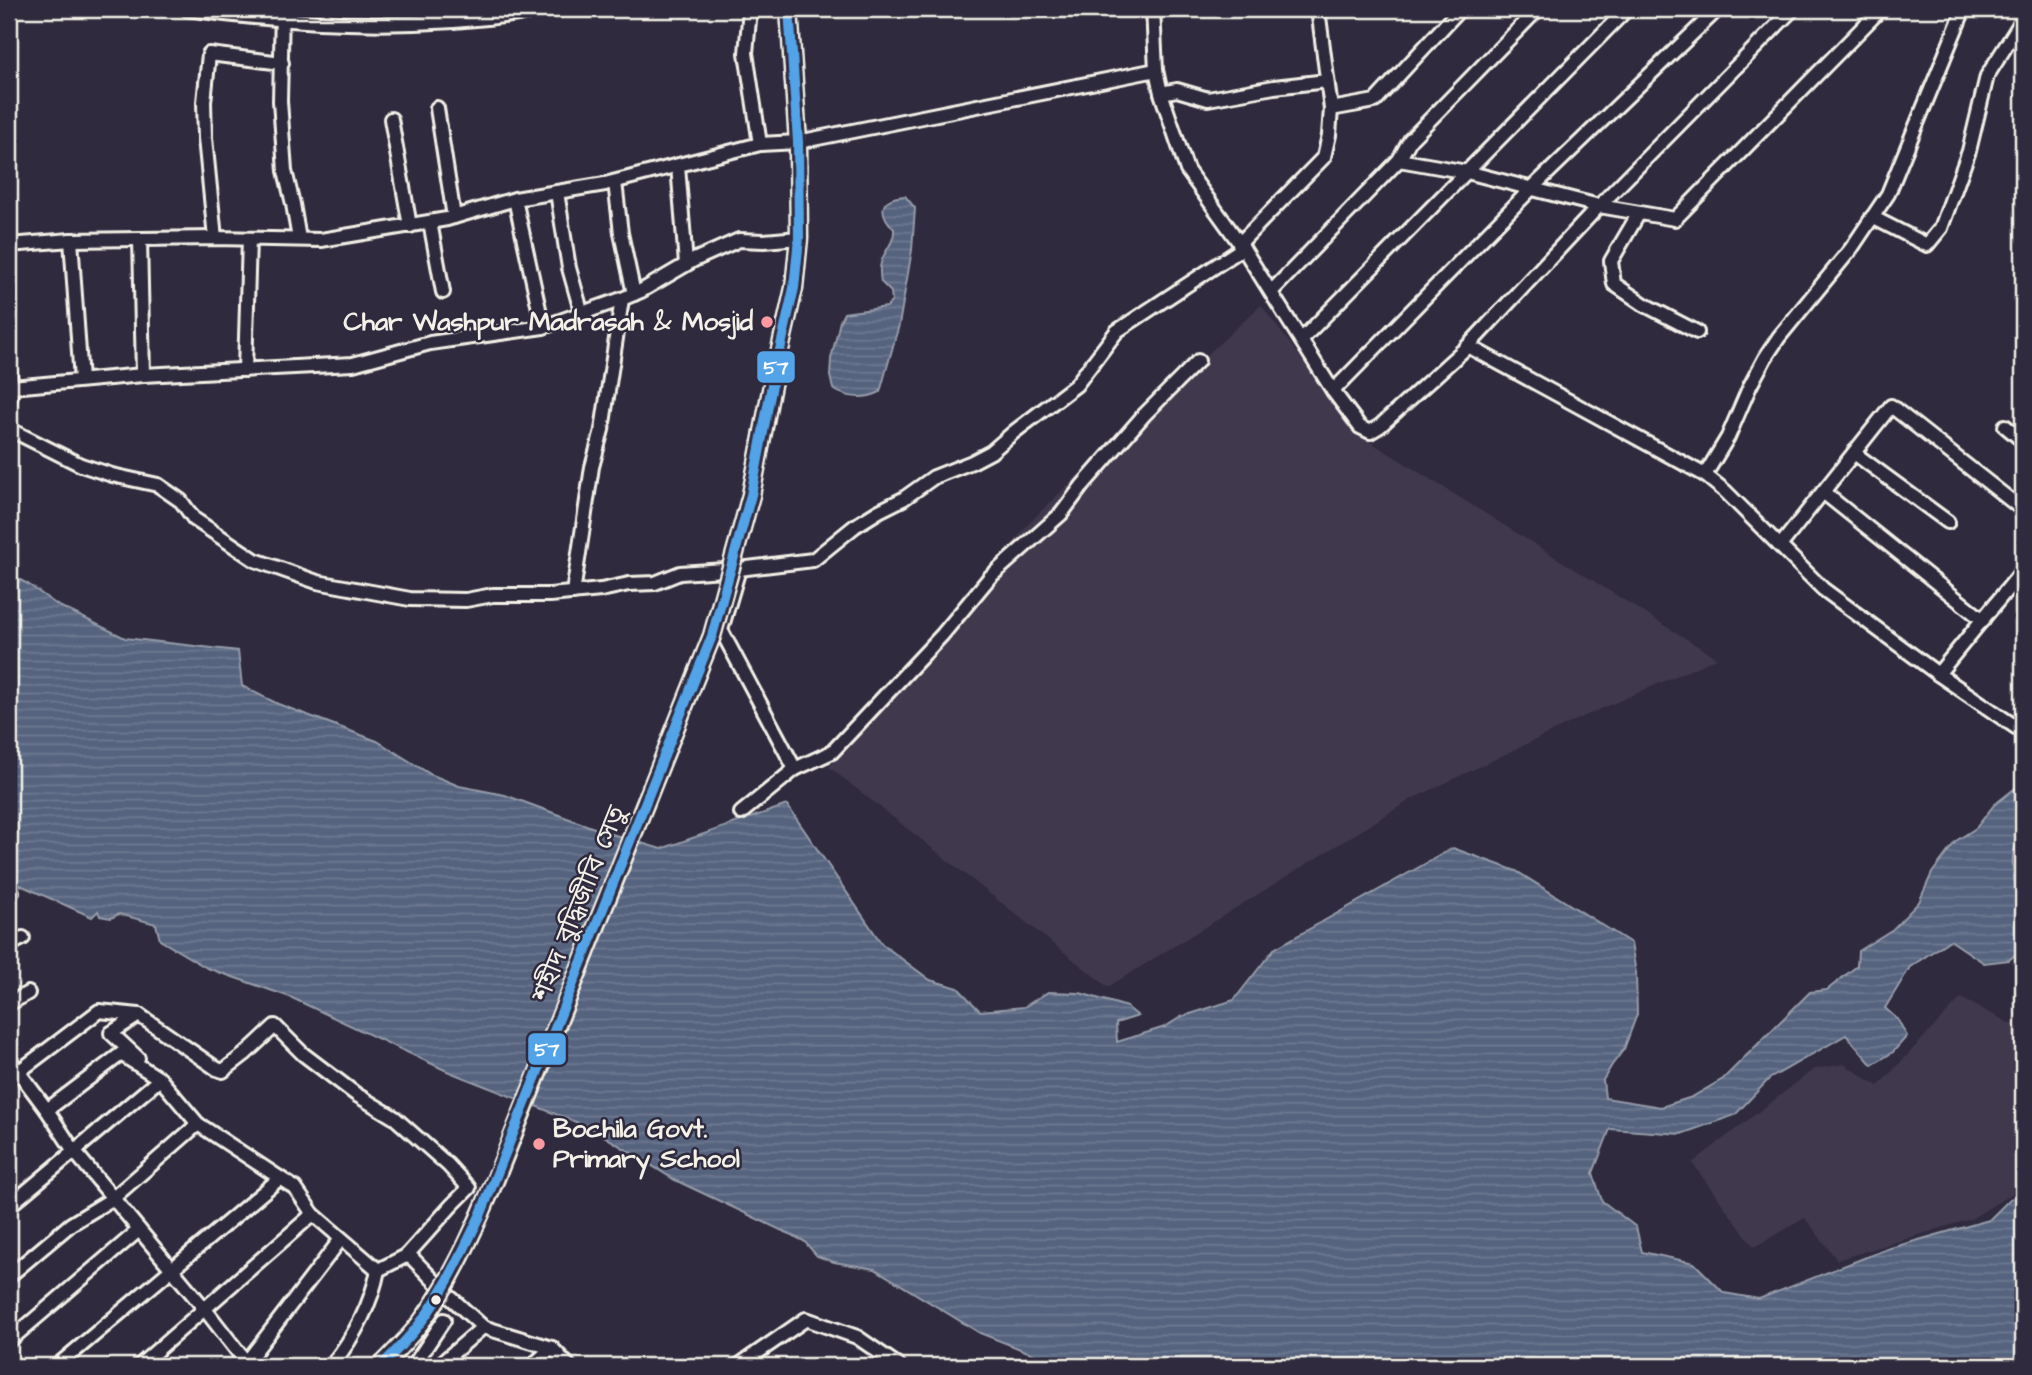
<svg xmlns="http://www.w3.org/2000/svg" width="2032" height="1375" font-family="'Architects Daughter','Noto Sans Bengali',sans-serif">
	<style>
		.built { fill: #40384e }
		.water { fill: url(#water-rules); stroke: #959ca9; stroke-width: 2 }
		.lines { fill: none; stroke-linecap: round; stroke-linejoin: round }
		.minor-casing { stroke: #f4f1e8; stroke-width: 18 }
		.major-casing { stroke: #f4f1e8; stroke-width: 21 }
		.minor { stroke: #2f2a3d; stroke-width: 12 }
		.major { stroke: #766964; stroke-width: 16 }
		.major-bridge-casing { stroke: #f4f1e8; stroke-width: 21; stroke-linecap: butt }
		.major-bridge { stroke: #766964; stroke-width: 16 }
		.bus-1-casing { stroke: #2f2a3d; stroke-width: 16 }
		.bus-1 { stroke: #53a3e8; stroke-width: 10 }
		.poi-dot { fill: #ff9aa2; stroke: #2f2a3d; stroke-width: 2.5 }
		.bus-dot { fill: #f4f1e8; stroke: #2f2a3d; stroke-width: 2.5 }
		.labels { text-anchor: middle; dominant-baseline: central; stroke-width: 5; stroke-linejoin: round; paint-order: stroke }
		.poi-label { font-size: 26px; font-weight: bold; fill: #f4f1e8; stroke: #2f2a3d; text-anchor: end }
		.street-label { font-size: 26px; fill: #f4f1e8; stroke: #2f2a3d }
		.line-badge { stroke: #2f2a3d; stroke-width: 2.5 }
		.badge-label { font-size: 19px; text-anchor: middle; font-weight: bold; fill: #fff }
	</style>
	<defs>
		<pattern id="water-rules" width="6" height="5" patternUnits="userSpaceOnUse" patternTransform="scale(1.75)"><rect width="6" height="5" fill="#56637f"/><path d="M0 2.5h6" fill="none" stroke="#6f7a91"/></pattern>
	</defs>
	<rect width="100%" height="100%" fill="#2f2a3d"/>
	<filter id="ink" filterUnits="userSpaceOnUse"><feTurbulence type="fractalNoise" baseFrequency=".0143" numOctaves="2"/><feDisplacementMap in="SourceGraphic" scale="14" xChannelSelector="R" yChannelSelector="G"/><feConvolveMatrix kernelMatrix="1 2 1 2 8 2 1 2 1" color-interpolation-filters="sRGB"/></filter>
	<g filter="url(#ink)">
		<!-- built -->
		<g class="built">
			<polygon points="1261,305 1358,434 1717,658 1585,716 1412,799 1108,987 829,767 1030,522 1110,444"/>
			<polygon points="1961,998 2023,1030 2023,1187 1971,1219 1837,1260 1805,1218 1754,1247 1692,1163 1814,1069 1844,1064 1878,1086"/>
		</g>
		<!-- water -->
		<g class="water">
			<path d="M 905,196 L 915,208 L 912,250 L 899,325 L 880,392 C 865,400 847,398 833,389 L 830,376 L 831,359 L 840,321 L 844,313 L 887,307 L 892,301 L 891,292 L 881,282 C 880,276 879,269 881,263 C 884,250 895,243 894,229 C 878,212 879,198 905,196 Z"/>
			<path d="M 9,574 L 28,584 L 57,605 L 125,638 L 238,651 L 242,686 L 278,704 L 377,741 L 430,774 L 459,786 L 505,795 L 605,832 L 661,849 L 787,805 L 882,944 L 930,980 L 958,988 L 980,1011 L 1024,1007 L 1048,992 L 1080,993 L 1127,1007 L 1138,1016 L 1116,1023 L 1117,1042 L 1165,1027 L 1181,1017 L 1234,1000 L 1274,949 L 1453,848 L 1516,871 L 1631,943 L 1636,973 L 1637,1014 L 1624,1049 L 1612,1065 L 1603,1080 L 1605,1098 L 1661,1107 L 1692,1097 L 1723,1079 L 1810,992 L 1827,990 L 1857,966 L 1858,951 L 1893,929 L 1919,902 L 1932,873 L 1956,841 L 1976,828 L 1994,805 L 2023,782 L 2023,835 C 2004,854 2017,882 2018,905 C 2019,912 2015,921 2016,928 C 2017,936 2023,939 2023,948 L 2009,960 L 1984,963 L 1950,940 L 1910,967 L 1885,1008 L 1898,1020 L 1907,1036 L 1893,1052 L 1872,1065 L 1846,1035 L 1769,1079 L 1735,1115 L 1681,1134 L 1610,1129 L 1593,1173 L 1602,1201 L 1636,1227 L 1642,1252 L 1694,1263 L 1724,1293 L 1759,1299 L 1887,1249 L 1989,1220 L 2010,1199 L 2023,1193 L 2023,1366 L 1063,1366 L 980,1333 L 875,1269 L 834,1262 L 817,1256 L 804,1241 L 675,1180 L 591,1128 L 447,1071 L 290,997 L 207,968 L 160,940 L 156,924 L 119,914 L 111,918 L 100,916 L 98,911 L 92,917 L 9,880 Z"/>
		</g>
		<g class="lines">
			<defs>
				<g id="minor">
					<path d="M 187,9 C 306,26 431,31 549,9"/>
					<polyline points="282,9 280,101 285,171 293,204 299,239"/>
					<polyline points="750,9 746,53 760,144"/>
					<polyline points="1153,9 1156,70"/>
					<polyline points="1161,93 1177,90 1208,99 1274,87 1327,81"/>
					<polyline points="437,108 454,217"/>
					<polyline points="1331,109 1375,101 1460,9"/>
					<polyline points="391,119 410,226"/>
					<polyline points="1399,160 1467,172 1599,206 1675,219 1881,9"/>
					<polyline points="678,166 686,264"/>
					<polyline points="615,182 621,233 634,294"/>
					<polyline points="557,192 569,268 582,314"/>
					<polyline points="515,199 543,327"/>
					<polyline points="1639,213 1611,261 1614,284 1645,305 1697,332"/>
					<polyline points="1872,217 1927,245 1941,228 1969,151 1987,76 2023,19"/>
					<polyline points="430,222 443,292"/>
					<polyline points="215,238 205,138 204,102 209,54 282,63"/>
					<polyline points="140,239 143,375"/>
					<polyline points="71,240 81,380"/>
					<polyline points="1239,244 1324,157 1329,135 1331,109 1318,9"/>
					<polyline points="9,245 71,240 140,239 215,238 321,240 447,219 515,199 605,184 760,144 798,142 1156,70 1161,93 1187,170 1243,248 1333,391 1360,427 1370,432 1380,426 1468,346 1705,475 1726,492 1823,589 1938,674 2023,732"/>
					<polyline points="1271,292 1399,160 1410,140 1538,9"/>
					<polyline points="1301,340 1627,9"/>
					<polyline points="1468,346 1599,206 1793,9"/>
					<polyline points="245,370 249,239"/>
					<polyline points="9,371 12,387"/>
					<polyline points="1333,391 1531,189 1718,9"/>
					<polyline points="9,403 12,387 143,375 353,364 430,343 543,327 622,299 641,291 694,260 739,240 764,241 799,238"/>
					<polyline points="2005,426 2023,441"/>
					<polyline points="9,429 81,465 112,475 158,485 181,501 194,519 255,560 317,582 410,599 466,600 493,595 550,595 601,590 629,584 655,583 680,573 739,569 813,560 855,526 879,511 903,499 934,477 972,462 991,452 1014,432 1076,385 1117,331 1243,248"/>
					<polyline points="1854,453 1948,522"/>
					<polyline points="1705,475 1728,437 1750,386 1765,358 1779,337 1851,249 1888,194 1964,9"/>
					<polyline points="1823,492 1983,620"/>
					<polyline points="1780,546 1891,406 2023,510"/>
					<polyline points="739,569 721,630 795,769"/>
					<polyline points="573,593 592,467 602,430 622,299"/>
					<polyline points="1938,674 2023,570"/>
					<polyline points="741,813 795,769 832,752 942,635 990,577 1061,514 1082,486 1144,415 1198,361"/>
					<polyline points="9,894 12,892"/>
					<polyline points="9,945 23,938"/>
					<polyline points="9,1004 28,993"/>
					<polyline points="138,1058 111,1033 139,1015"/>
					<polyline points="9,1059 47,1110 74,1151 204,1308 249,1366"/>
					<polyline points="9,1077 17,1073 99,1011 139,1015 217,1069 223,1071 245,1054 275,1026 303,1054 357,1095 395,1118 448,1165 469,1188 452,1205 406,1256"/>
					<polyline points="47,1110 121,1054 160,1079 198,1124 295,1188 313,1214 378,1270"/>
					<polyline points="9,1206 160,1079"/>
					<polyline points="9,1276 71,1224 112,1199 198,1124"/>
					<polyline points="9,1341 139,1230"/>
					<polyline points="246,1363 341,1239"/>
					<polyline points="57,1366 279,1179"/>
					<polyline points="139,1366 313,1214"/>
					<path d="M 331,1366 C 354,1337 371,1306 378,1270 L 406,1256 L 412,1258 L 450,1297 L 483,1327 L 552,1348 L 569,1366"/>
					<polyline points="419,1366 416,1362 444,1320"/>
					<polyline points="438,1366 483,1327"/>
					<polyline points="532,1366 552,1348"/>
					<polyline points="738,1366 806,1319 857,1337 899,1366"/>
				</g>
				<polyline id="major" points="763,432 772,385 794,288 799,238 798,142 789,9"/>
			</defs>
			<!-- minor casing -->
			<use href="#minor" class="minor-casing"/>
			<!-- major casing -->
			<use href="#major" class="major-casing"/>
			<!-- minor -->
			<use href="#minor" class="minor"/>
			<!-- major -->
			<use href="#major" class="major"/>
			<defs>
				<path id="major-bridge" d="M 381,1366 C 395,1352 409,1338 421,1322 C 453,1279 475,1228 496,1178 L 712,636 L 751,495 L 763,432"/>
			</defs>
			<!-- major-bridge casing -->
			<use href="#major-bridge" class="major-bridge-casing"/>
			<!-- major-bridge -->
			<use href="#major-bridge" class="major-bridge"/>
			<defs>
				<path id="bus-1" d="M 381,1366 C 394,1353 407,1340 418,1326 C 444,1293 462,1253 480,1216 L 712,636 L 751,495 L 772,385 L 794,288 L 799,238 L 798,142 L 789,9"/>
			</defs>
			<!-- bus-1 casing -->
			<use href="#bus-1" class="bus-1-casing"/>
			<!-- bus-1 -->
			<use href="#bus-1" class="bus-1"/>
		</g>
	</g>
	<!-- markers -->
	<g class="poi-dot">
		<circle cx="767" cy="322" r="7"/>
		<circle cx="539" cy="1144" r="7"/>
	</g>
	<circle class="bus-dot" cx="436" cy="1300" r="6"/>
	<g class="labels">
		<!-- poi labels -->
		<g class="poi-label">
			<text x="753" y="322">Char Washpur Madrasah &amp; Mosjid</text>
			<text x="553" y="1129" text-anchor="start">Bochila Govt.<tspan x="553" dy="30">Primary School</tspan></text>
		</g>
		<!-- street labels -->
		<g class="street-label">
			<text transform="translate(579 904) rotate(-68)">শহীদ বুদ্ধিজীবি সেতু</text>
		</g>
	</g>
	<g class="line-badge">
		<rect x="756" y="350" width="40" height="34" rx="7" fill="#53a3e8"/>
		<rect x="527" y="1032" width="40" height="34" rx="7" fill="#53a3e8"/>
	</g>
	<g class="badge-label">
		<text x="776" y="374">57</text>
		<text x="547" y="1056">57</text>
	</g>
	<!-- margin -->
	<rect width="2032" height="1375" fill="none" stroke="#2f2a3d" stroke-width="35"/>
	<rect x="18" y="18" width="1997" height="1340" fill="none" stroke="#f4f1e8" stroke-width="2.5" filter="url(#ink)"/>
</svg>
